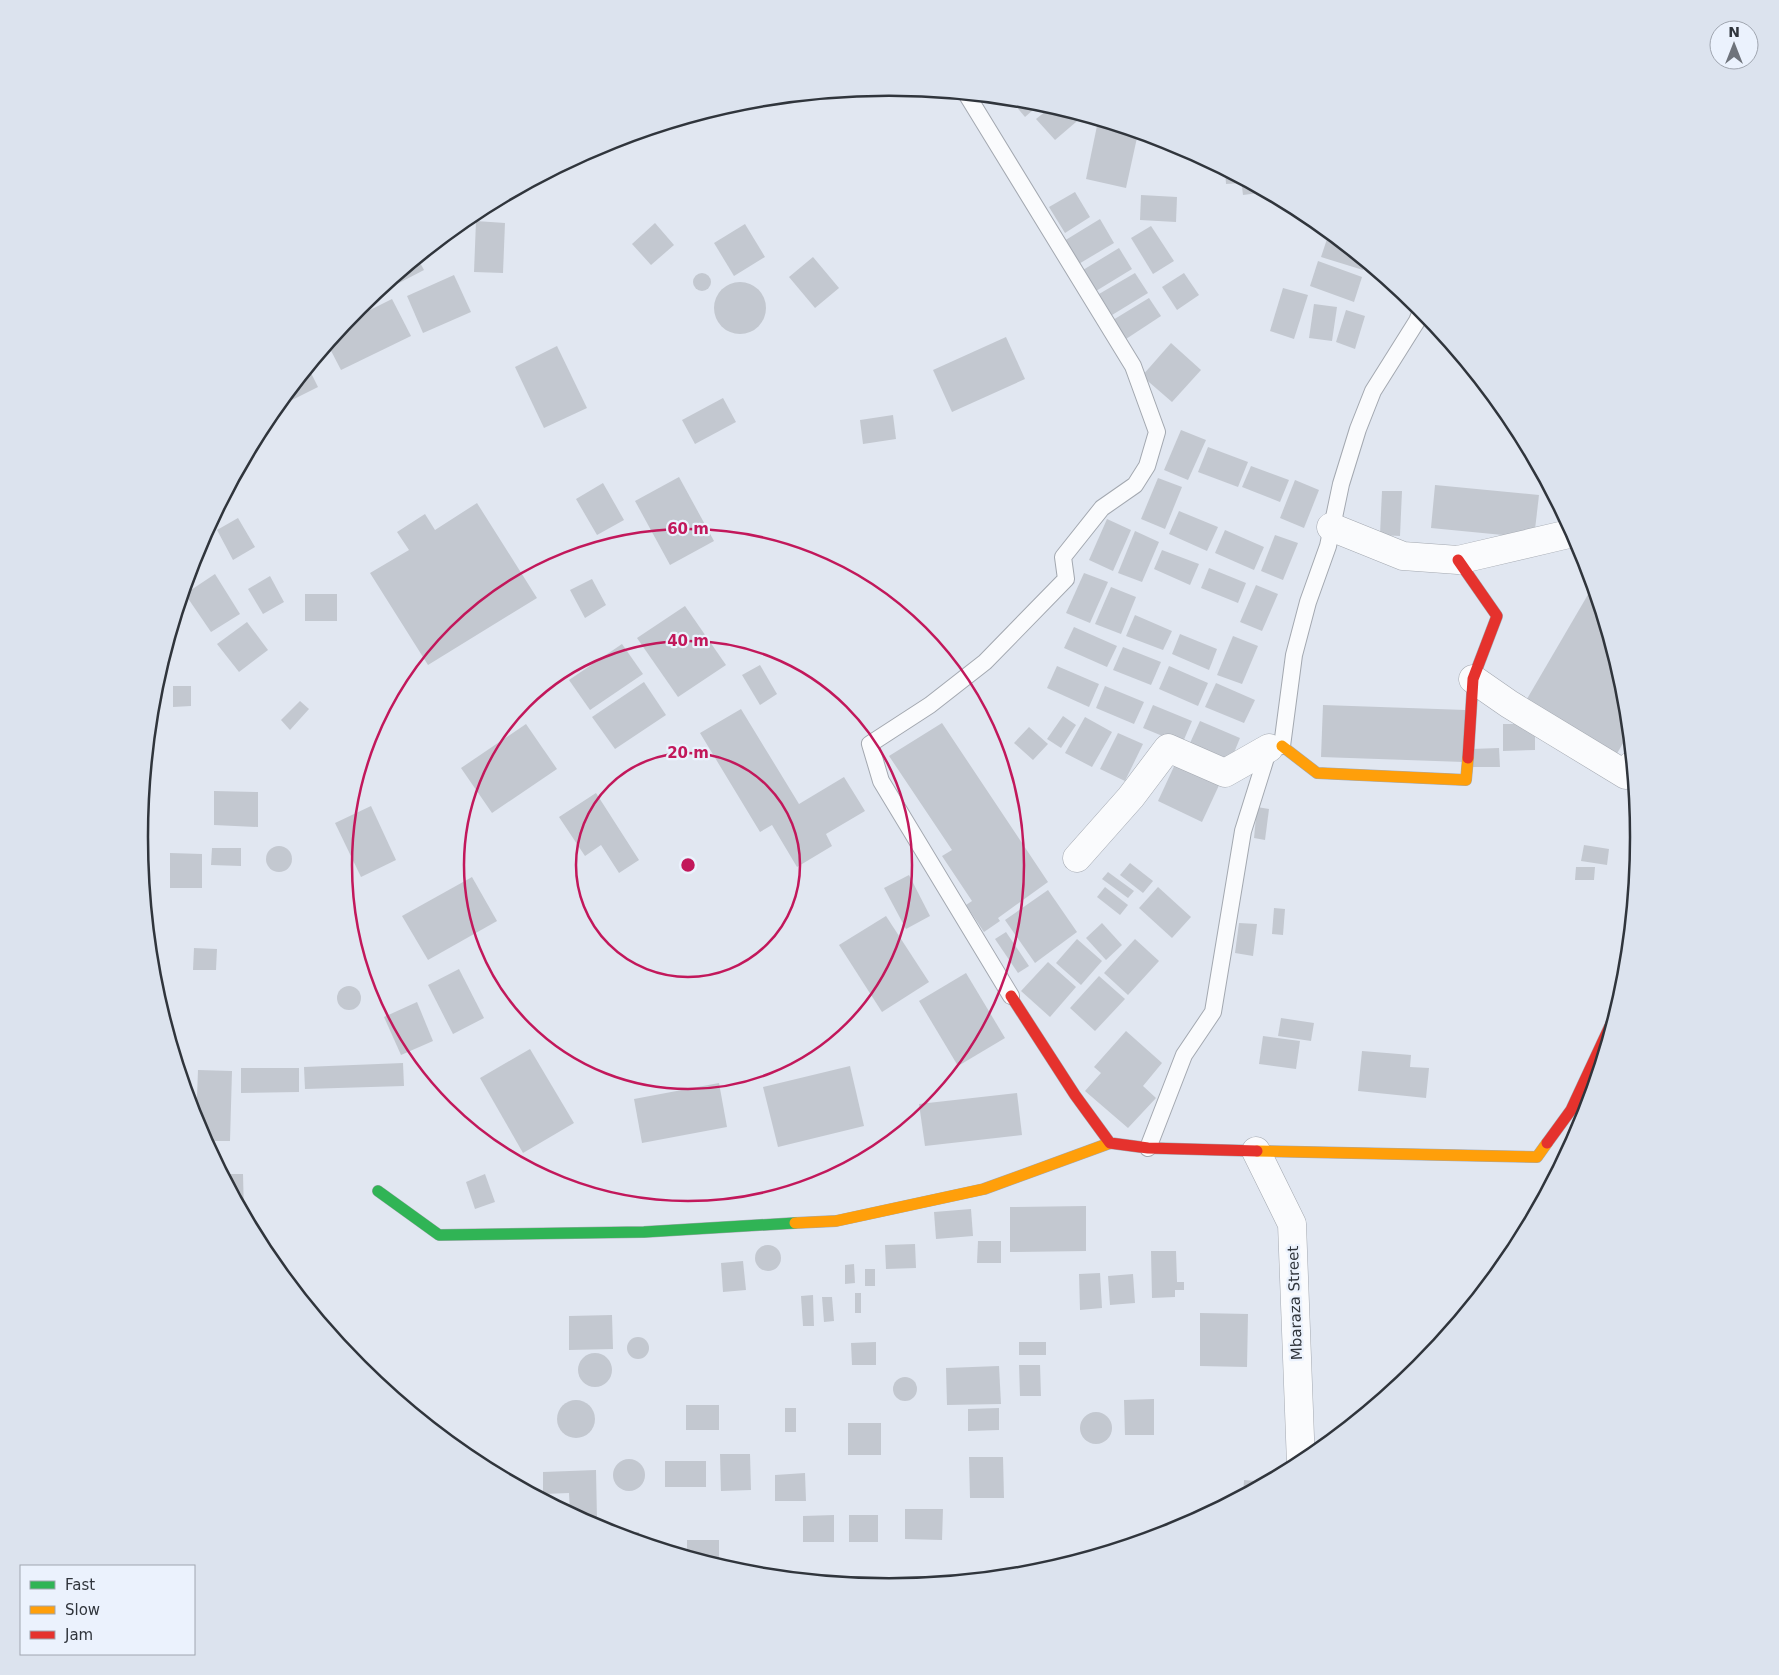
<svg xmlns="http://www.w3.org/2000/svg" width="1779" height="1675" font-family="'DejaVu Sans',sans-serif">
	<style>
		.building { fill: #c3c8d0 }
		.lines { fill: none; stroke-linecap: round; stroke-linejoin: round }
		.lane-casing { stroke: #a3a8b0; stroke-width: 18 }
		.street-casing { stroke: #a3a8b0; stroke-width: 29 }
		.fast-casing { stroke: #a3a8b0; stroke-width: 12 }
		.slow-casing { stroke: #a3a8b0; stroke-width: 12 }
		.jam-casing { stroke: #a3a8b0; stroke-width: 12 }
		.lane { stroke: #fafbfd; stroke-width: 16 }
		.street { stroke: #fafbfd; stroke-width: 28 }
		.fast { stroke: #30b455; stroke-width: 11 }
		.slow { stroke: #ff9f0a; stroke-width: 11 }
		.jam { stroke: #e5322d; stroke-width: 11 }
		.ring { fill: none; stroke: #c2185b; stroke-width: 2.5 }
		.labels { text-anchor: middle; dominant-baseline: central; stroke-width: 4.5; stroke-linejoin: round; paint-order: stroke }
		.street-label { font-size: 15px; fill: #30353c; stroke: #ebf2fd }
		.rim { fill: none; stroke: #30353c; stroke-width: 2.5 }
		.centre { fill: #c2185b; stroke: #ebf2fd; stroke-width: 2.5 }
		.ring-label { font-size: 15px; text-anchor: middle; font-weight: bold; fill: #c2185b; stroke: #ebf2fd; stroke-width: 4.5; stroke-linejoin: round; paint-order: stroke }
	</style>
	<rect width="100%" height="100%" fill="#e1e7f1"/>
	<!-- building -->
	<g class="building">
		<polygon points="1010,99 1036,102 1041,103 1025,117"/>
		<polygon points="1051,107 1083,116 1055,140 1036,119"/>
		<polygon points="1098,121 1138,133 1126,188 1086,179"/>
		<polygon points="1225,170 1240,179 1241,183 1226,184"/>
		<polygon points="1241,179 1244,181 1266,192 1243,195"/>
		<polygon points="1075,192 1090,217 1065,233 1049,207"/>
		<polygon points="1141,195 1177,197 1176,222 1140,220"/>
		<polygon points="1100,219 1114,243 1077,265 1064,241"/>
		<polygon points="476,221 505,223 503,273 474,272"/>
		<polygon points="655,223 674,245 651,265 632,244"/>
		<polygon points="745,224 765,257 734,276 714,243"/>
		<polygon points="1151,226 1174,261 1153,274 1131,238"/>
		<polygon points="1329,233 1365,262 1363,270 1321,257"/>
		<polygon points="1119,248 1132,269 1096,291 1083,270"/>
		<polygon points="813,257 839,288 815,308 789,277"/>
		<polygon points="418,259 424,270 374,296 374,295"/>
		<polygon points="1318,261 1362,277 1354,302 1310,286"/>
		<circle cx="702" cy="282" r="9"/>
		<polygon points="1135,273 1148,293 1112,315 1099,294"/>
		<polygon points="1184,273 1199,295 1177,310 1162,287"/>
		<polygon points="454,275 471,312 423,333 407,296"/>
		<circle cx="740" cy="308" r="26"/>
		<polygon points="1283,288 1308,295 1294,339 1270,331"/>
		<polygon points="1149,298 1161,316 1126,339 1113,320"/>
		<polygon points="392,299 411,336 341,370 328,345 348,321"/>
		<polygon points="1314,304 1337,307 1332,341 1309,338"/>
		<polygon points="1346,310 1365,316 1355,349 1336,342"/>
		<polygon points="1006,337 1025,379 952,412 933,370"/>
		<polygon points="1171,343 1201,370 1172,402 1142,376"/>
		<polygon points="557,346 587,408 544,428 515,367"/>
		<polygon points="309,369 318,387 276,408 300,379"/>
		<polygon points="723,398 736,422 695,444 682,420"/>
		<polygon points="893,415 896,439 863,444 860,420"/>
		<polygon points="1181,430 1206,440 1188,480 1164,470"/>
		<polygon points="1208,447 1248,462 1238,487 1198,472"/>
		<polygon points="1251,466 1289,480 1280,502 1242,487"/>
		<polygon points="679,477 714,541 670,565 635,501"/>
		<polygon points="1158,478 1182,487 1165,529 1141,519"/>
		<polygon points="1295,480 1319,490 1304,528 1280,518"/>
		<polygon points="603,483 624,520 597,535 576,499"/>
		<polygon points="1435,485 1539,495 1534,538 1431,528"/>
		<polygon points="1382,491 1402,491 1400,536 1380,535"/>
		<polygon points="477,503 537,598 428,665 370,573 409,550 397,532 425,514 435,530"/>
		<polygon points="1179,511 1218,527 1207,551 1169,534"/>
		<polygon points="238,518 255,547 233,560 217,530"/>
		<polygon points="1107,519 1131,530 1113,571 1089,560"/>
		<polygon points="1225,530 1264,547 1254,570 1215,553"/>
		<polygon points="1135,531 1159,542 1142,582 1118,573"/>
		<polygon points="1275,535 1298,543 1283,580 1261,571"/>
		<polygon points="1162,550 1199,564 1190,585 1154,569"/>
		<polygon points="1209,568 1246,583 1238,603 1201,588"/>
		<polygon points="1084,573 1108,582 1090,623 1066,613"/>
		<polygon points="215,574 240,614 211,632 185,594"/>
		<polygon points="270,576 284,602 263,614 248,589"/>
		<polygon points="592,579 606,605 585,618 570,590"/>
		<polygon points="1256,585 1278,594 1262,631 1240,622"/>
		<polygon points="1593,586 1625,691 1629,733 1612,762 1521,709"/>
		<polygon points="1111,587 1136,597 1121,634 1095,624"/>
		<rect x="305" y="594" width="32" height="27"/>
		<polygon points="685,606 726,665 678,697 637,638"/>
		<polygon points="1135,615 1172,631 1163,650 1126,636"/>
		<polygon points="247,622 268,650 239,672 217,644"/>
		<polygon points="1074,627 1117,646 1107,667 1064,648"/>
		<polygon points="1180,634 1217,649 1209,670 1172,654"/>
		<polygon points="1233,636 1258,646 1242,684 1217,675"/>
		<polygon points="622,644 643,674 590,710 569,680"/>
		<polygon points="1123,647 1161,662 1151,685 1113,670"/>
		<polygon points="760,665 777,694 760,705 742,675"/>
		<polygon points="1057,666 1099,684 1089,707 1047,688"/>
		<polygon points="1169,666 1208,683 1198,706 1159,689"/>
		<polygon points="644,682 666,715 615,749 592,717"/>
		<polygon points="1216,683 1255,700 1244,723 1205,707"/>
		<polygon points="173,686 191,686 191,706 173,707"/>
		<polygon points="1105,686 1144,702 1134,724 1096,708"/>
		<polygon points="300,701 309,709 290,730 281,720"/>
		<polygon points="1153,705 1192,721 1182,744 1143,728"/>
		<polygon points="1323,705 1466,710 1464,762 1321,757"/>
		<polygon points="741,709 799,804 844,777 865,811 826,834 832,846 797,867 772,825 760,832 700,733"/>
		<polygon points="1063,716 1076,725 1061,748 1047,739"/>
		<polygon points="1085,717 1112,732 1092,767 1065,753"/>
		<polygon points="1200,721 1240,738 1231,760 1190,743"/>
		<polygon points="942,723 1048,882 998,918 1000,921 984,932 966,905 972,901 942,856 952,850 889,756"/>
		<polygon points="526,724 557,769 492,813 461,768"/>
		<polygon points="1503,724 1535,724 1535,750 1503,751"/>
		<polygon points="1029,727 1048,744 1033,760 1014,743"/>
		<polygon points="1118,733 1143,744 1125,781 1100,769"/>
		<polygon points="1499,748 1500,767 1472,767 1471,749"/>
		<polygon points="1177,760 1221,781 1202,822 1158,801"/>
		<polygon points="214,791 258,792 258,827 214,825"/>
		<polygon points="596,793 639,860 619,873 601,845 585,856 559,817"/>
		<polygon points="371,806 396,860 361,877 335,823"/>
		<polygon points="1257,807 1269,809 1265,840 1254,838"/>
		<polygon points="1584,845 1609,849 1607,865 1581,861"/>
		<circle cx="279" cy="859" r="13"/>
		<polygon points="212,848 241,848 241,866 211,865"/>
		<polygon points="170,853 202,854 202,888 170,888"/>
		<polygon points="1130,863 1153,881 1143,893 1120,875"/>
		<polygon points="1576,867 1595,867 1594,880 1575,880"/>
		<polygon points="1108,872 1134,891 1128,898 1102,879"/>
		<polygon points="909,875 930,916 906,929 884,888"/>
		<polygon points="472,877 497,921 428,960 402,916"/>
		<polygon points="1105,887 1128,905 1120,915 1097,897"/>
		<polygon points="1158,887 1191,917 1172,938 1139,908"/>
		<polygon points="1048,890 1077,932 1035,963 1005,920"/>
		<polygon points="1274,908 1285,909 1283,935 1272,934"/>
		<polygon points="886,916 929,982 882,1012 839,945"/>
		<polygon points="1102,923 1122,945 1106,960 1086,938"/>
		<polygon points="1239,923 1257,924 1253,956 1235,953"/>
		<polygon points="1006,932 1029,966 1018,973 995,939"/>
		<polygon points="1077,939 1102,961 1081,985 1056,963"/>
		<polygon points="1135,939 1159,961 1128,995 1104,973"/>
		<polygon points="194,948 217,949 216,970 193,970"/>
		<polygon points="1048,962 1076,987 1050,1017 1021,991"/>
		<polygon points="459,969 484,1018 453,1034 428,985"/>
		<polygon points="966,973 1005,1038 958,1066 919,1001"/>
		<polygon points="1099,976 1125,999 1095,1031 1070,1008"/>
		<circle cx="349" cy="998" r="12"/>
		<polygon points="417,1002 433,1041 401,1055 384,1017"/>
		<polygon points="1281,1018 1314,1023 1311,1041 1278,1036"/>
		<polygon points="1126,1031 1162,1063 1143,1086 1156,1098 1128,1128 1085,1091 1101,1073 1094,1067"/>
		<polygon points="1263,1036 1300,1041 1296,1069 1259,1064"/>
		<polygon points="530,1049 574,1123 523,1153 480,1078"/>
		<polygon points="1362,1051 1411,1055 1410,1067 1429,1068 1426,1098 1358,1091"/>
		<polygon points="403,1063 404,1086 305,1089 304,1067"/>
		<polygon points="850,1066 864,1126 778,1147 763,1087"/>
		<polygon points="241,1068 299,1068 299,1092 241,1093"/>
		<polygon points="198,1070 232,1071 230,1141 205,1141 196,1124"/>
		<polygon points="719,1083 727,1127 642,1143 634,1099"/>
		<polygon points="1017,1093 1022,1135 925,1146 919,1104"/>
		<polygon points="223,1174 243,1174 244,1214"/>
		<polygon points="485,1174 495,1202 475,1209 466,1182"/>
		<polygon points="1086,1206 1086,1251 1010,1252 1010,1207"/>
		<polygon points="971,1209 973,1236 936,1239 934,1212"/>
		<polygon points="978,1241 1001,1241 1001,1263 977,1263"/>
		<polygon points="915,1244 916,1268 886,1269 885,1245"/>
		<circle cx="768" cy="1258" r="13"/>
		<polygon points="1151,1251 1176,1251 1177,1282 1184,1282 1184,1290 1175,1290 1175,1297 1152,1298"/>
		<polygon points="743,1261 746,1290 723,1292 721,1263"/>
		<polygon points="854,1264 855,1283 845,1284 845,1265"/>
		<rect x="865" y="1269" width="10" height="17"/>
		<polygon points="1100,1273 1102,1308 1080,1310 1079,1274"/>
		<polygon points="1133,1274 1135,1303 1110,1305 1108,1276"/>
		<rect x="855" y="1293" width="6" height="20"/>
		<polygon points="813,1295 814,1326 803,1326 801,1296"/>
		<polygon points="822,1297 832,1297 834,1321 824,1322"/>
		<polygon points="1200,1313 1248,1314 1247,1367 1200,1366"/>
		<polygon points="612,1315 613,1349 569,1350 569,1316"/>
		<circle cx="638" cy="1348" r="11"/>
		<polygon points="876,1342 876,1365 852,1365 851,1343"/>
		<rect x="1019" y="1342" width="27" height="13"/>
		<circle cx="595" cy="1370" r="17"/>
		<polygon points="1019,1365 1040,1365 1041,1396 1020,1396"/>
		<polygon points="999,1366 1001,1404 947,1405 946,1368"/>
		<circle cx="905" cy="1389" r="12"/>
		<polygon points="1154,1399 1154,1435 1125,1435 1124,1400"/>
		<circle cx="576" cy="1419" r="19"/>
		<rect x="686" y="1405" width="33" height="25"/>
		<rect x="785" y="1408" width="11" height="24"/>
		<polygon points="999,1408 999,1430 968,1431 968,1409"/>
		<circle cx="1096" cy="1428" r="16"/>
		<rect x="848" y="1423" width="33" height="32"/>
		<polygon points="720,1454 750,1454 751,1490 721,1491"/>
		<polygon points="969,1457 1003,1457 1004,1498 970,1498"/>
		<circle cx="629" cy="1475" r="16"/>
		<rect x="665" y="1461" width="41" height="26"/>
		<polygon points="596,1470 597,1520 584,1521 570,1513 569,1493 543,1494 543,1472"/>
		<polygon points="805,1473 806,1501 775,1501 775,1475"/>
		<polygon points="1244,1480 1267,1482 1243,1495"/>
		<polygon points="905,1509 943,1509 942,1540 905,1539"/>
		<polygon points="834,1515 834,1542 803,1542 803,1516"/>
		<rect x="849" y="1515" width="29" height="27"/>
		<polygon points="616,1532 639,1532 639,1542 616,1534"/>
		<polygon points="687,1540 719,1540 719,1565 687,1556"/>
	</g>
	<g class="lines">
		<defs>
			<g id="lane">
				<polyline points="967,95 1133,366 1157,432 1147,466 1135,485 1102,508 1063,557 1066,579 985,662 930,705 870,744 881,781 1011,996"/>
				<polyline points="1148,1148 1184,1055 1213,1012 1243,831 1269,748 1282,746 1294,655 1308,602 1328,546 1341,484 1358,429 1373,391 1417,321 1422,309"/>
			</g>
			<g id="street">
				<polyline points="1331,527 1403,556 1458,560 1573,533"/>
				<polyline points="1473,679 1509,704 1626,775 1632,765"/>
				<polyline points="1077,858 1131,797 1168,748 1225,773 1269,748"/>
				<polyline points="1256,1151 1292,1224 1301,1464"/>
			</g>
			<polyline id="fast" points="378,1191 439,1235 644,1232 795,1223"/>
			<g id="slow">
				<polyline points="1282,746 1317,773 1466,780 1468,758"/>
				<polyline points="1257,1151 1537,1157 1547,1143"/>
				<polyline points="795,1223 836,1221 984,1189 1110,1143"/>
			</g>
			<g id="jam">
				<polyline points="1458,560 1497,616 1473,679 1468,758"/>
				<polyline points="1011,996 1075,1095 1110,1143 1148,1148 1257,1151"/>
				<polyline points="1547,1143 1571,1110 1617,1011"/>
			</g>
		</defs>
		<!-- lane casing -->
		<use href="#lane" class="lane-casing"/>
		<!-- street casing -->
		<use href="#street" class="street-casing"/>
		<!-- fast casing -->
		<use href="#fast" class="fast-casing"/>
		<!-- slow casing -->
		<use href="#slow" class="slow-casing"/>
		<!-- jam casing -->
		<use href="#jam" class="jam-casing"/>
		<!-- lane -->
		<use href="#lane" class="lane"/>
		<!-- street -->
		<use href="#street" class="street"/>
		<!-- fast -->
		<use href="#fast" class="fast"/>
		<!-- slow -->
		<use href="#slow" class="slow"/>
		<!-- jam -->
		<use href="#jam" class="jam"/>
	</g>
	<!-- distance rings -->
	<g class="ring">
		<circle cx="688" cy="865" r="112"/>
		<circle cx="688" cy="865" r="224"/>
		<circle cx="688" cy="865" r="336"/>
	</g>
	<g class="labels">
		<!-- street labels -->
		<g class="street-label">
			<text transform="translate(1295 1303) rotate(-92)">Mbaraza Street</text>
		</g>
	</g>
	<!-- crop -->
	<path d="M0 0H1779V1675H0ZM148 837a741 741 0 1 1 1482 0a741 741 0 1 1-1482 0Z" fill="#dce3ee" fill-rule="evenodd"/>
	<path class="rim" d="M148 837a741 741 0 1 1 1482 0a741 741 0 1 1-1482 0Z"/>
	<circle cx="688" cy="865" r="8" class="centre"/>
	<g class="ring-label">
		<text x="688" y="534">60 m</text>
		<text x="688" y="646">40 m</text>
		<text x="688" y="758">20 m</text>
	</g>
	<!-- legend -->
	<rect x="20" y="1565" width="175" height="90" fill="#ebf2fd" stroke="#a0a6b0"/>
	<rect x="30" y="1581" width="25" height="8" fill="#30b455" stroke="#a0a6b0"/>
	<text x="65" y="1590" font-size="15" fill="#30353c">Fast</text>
	<rect x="30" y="1606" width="25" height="8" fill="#ff9f0a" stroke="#a0a6b0"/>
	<text x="65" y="1615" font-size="15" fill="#30353c">Slow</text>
	<rect x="30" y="1631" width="25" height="8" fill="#e5322d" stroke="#a0a6b0"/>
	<text x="65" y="1640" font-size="15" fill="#30353c">Jam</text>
	<!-- north arrow -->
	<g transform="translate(1734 45)"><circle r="24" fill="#ebf2fd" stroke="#a0a6b0"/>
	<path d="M0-4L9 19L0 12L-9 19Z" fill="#6e737b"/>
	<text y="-8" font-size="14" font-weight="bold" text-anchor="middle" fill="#30353c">N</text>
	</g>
</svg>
